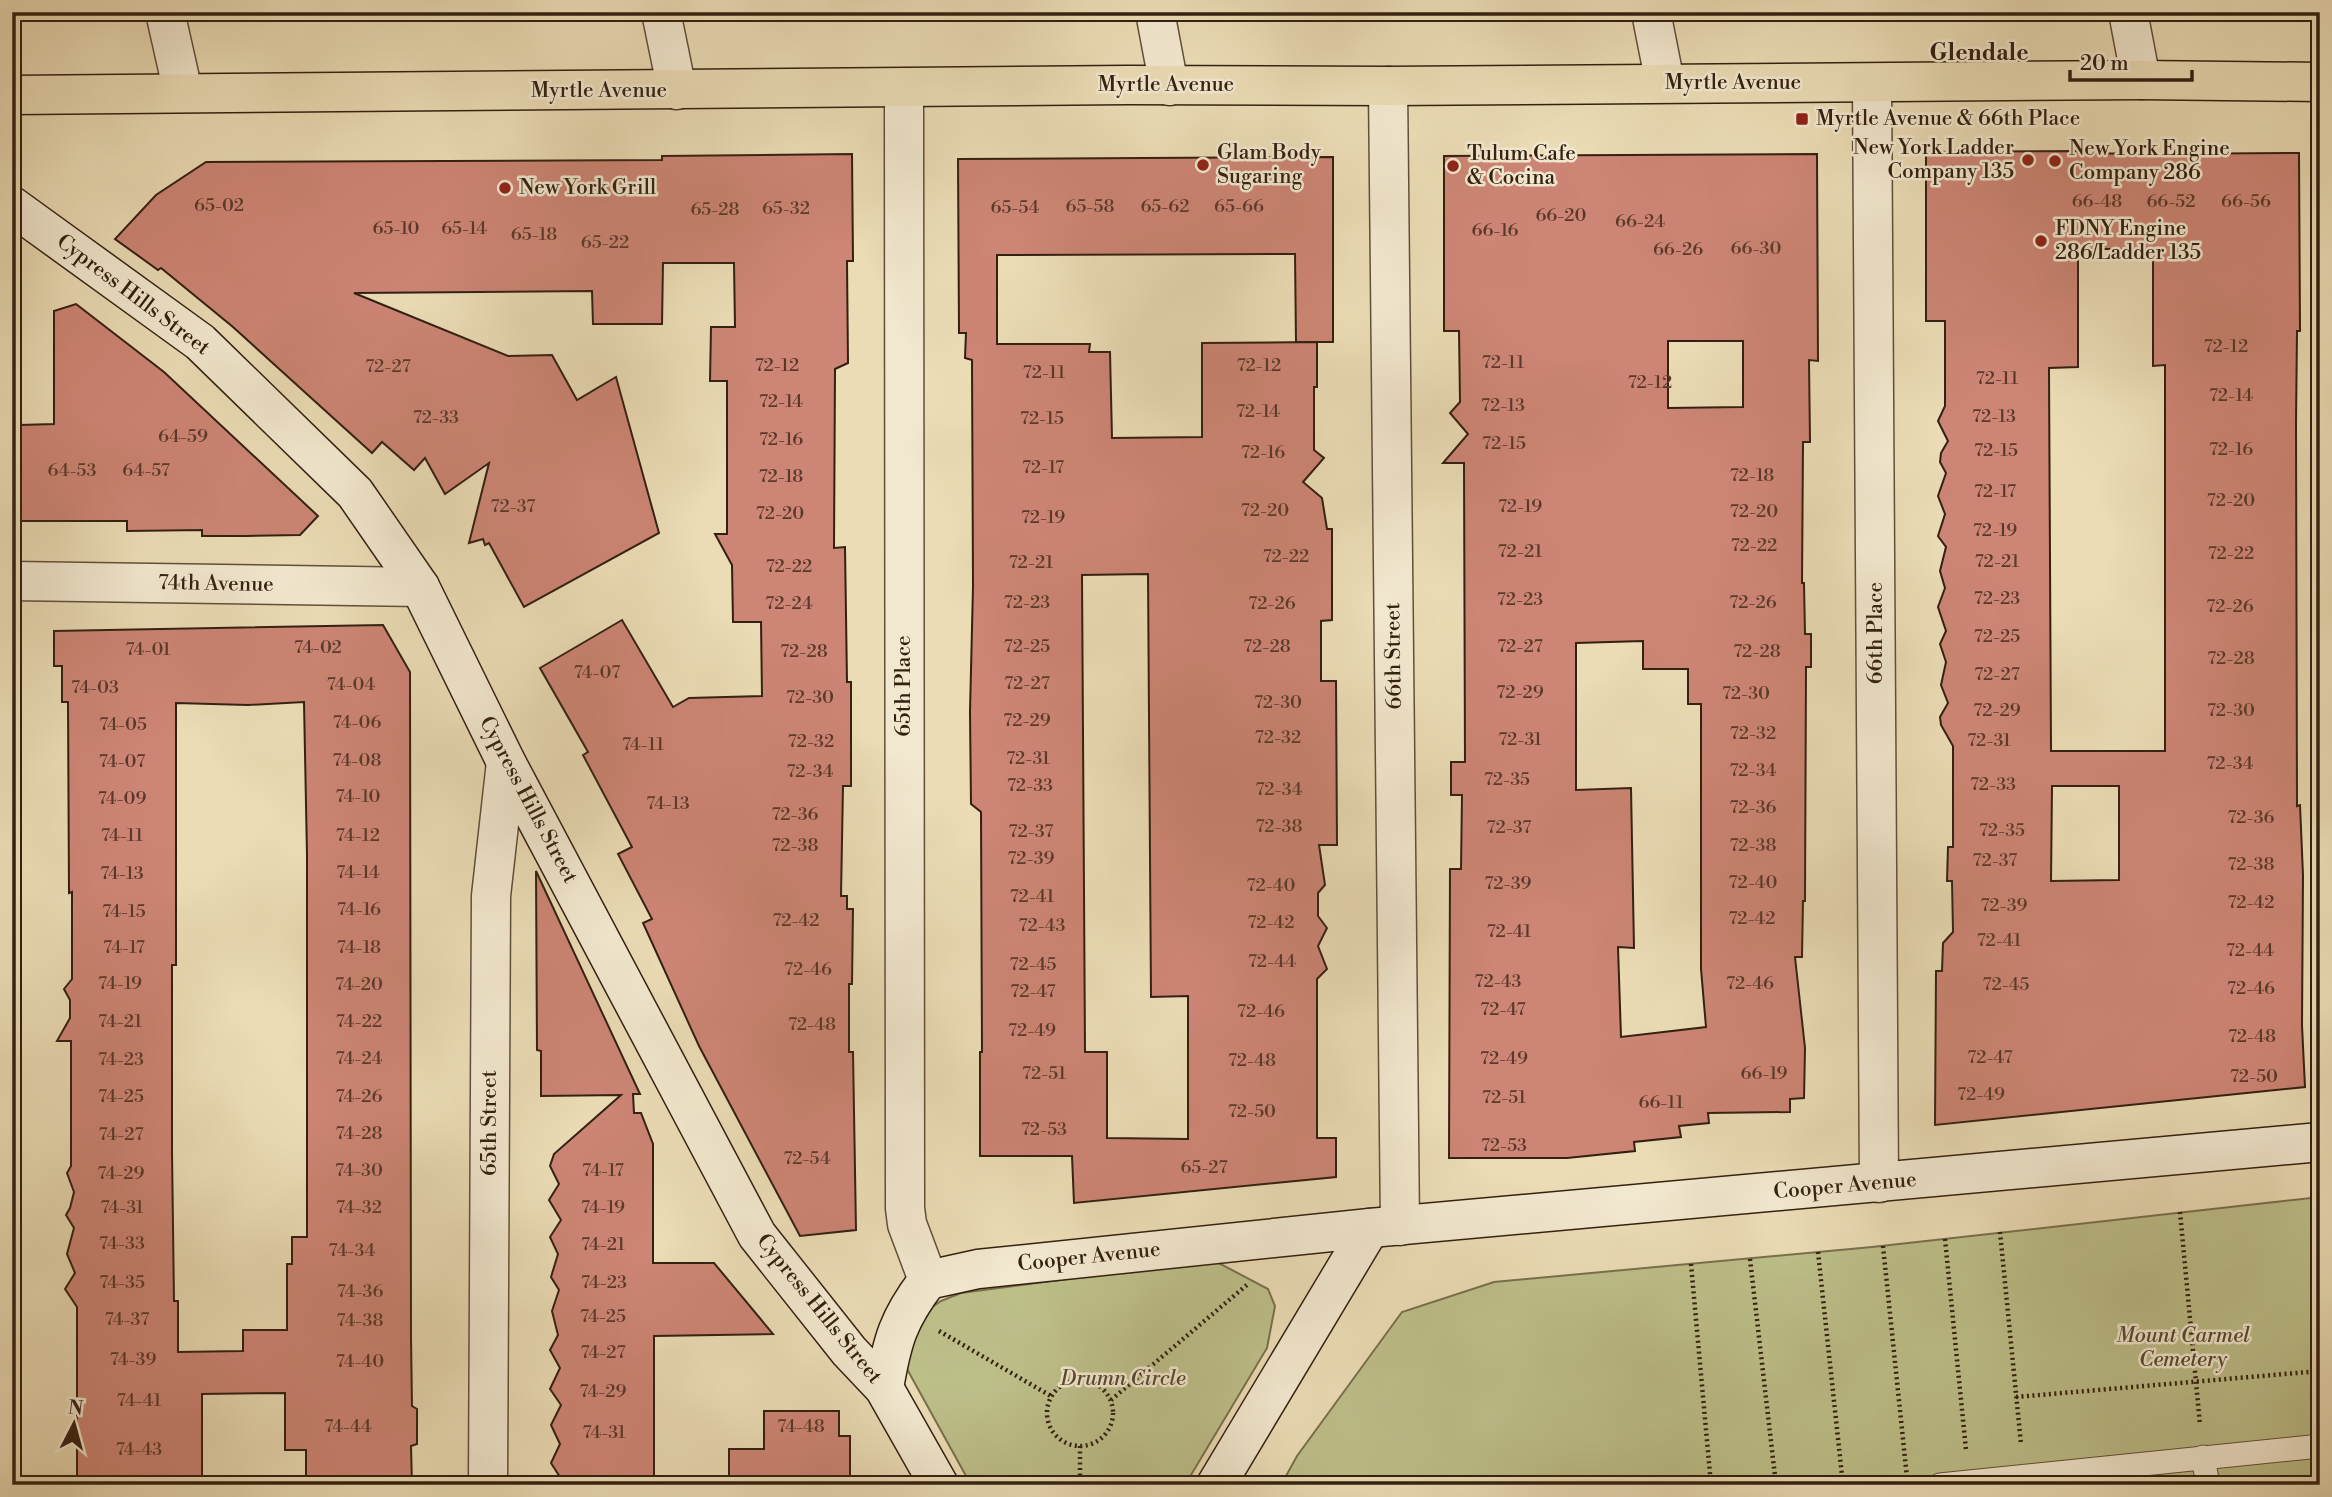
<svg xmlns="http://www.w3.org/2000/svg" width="2332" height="1497" font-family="'Libre Bodoni',serif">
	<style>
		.green { fill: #bdbf89; stroke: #78704d; stroke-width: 2 }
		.building { fill: #cd8575; stroke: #332011; stroke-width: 2; fill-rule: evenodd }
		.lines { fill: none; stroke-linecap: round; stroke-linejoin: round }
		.lane-casing { stroke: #614f3a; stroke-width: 25 }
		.street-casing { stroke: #614f3a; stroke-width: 41 }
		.secondary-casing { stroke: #332011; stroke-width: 41 }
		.primary-casing { stroke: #332011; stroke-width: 41 }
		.path { stroke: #332011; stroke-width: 4.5; stroke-dasharray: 2 3.5; stroke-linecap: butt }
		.lane { stroke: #f2e8cf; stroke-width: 23 }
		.street { stroke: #f2e8cf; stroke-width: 38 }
		.secondary { stroke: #f2e8cf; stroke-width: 38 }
		.primary { stroke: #ebdcb5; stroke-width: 38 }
		.poi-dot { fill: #8f2418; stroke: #f2e8cf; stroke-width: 2.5 }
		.labels { text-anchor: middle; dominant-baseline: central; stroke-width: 5; stroke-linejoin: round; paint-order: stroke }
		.number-label { font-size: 18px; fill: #5a392a }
		.street-label { font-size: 21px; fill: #332011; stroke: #f2e8cf }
		.poi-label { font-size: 21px; fill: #332011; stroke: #f2e8cf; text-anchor: start }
		.park-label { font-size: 21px; font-style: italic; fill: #56482f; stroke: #f2e8cf }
		.neighbourhood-label { font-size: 23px; font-weight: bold; fill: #332011; stroke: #f2e8cf }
	</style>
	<rect width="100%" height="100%" fill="#ebdcb5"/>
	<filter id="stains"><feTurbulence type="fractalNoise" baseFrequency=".00286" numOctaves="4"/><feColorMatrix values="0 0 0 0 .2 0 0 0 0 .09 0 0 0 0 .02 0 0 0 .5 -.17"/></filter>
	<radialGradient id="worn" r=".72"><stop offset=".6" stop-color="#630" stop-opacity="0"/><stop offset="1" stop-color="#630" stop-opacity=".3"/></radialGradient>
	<!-- green -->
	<g class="green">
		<polygon points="2320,1197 2320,1485 1281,1485 1297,1456 1402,1312 1494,1282 1872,1247"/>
		<polygon points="1213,1260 1268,1289 1275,1306 1267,1348 1185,1485 971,1485 907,1369 909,1338 922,1314 941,1301 961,1293"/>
	</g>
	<!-- building -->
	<g class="building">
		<path d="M 2078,151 L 2078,153 L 2146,154 L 2299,153 L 2300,331 L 2297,331 L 2296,423 L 2297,806 L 2300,805 L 2303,875 L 2302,1025 L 2305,1087 L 1935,1125 L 1936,971 L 1942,971 L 1943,943 L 1953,932 L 1952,881 L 1947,881 L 1948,847 L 1953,847 L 1953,746 L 1941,725 L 1940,717 L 1948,703 L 1941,685 L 1946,662 L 1940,644 L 1946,631 L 1938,607 L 1945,588 L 1940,571 L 1946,547 L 1938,536 L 1945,514 L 1938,496 L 1946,473 L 1940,462 L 1941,453 L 1948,441 L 1938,421 L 1945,406 L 1945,321 L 1926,321 L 1926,152 ZM 2078,249 L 2153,249 L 2153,366 L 2165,365 L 2165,751 L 2051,751 L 2049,368 L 2078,367 ZM 2052,786 L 2119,786 L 2119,880 L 2051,881 Z"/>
		<polygon points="852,154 853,261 847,261 848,363 835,369 834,548 845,547 847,682 851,682 851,786 843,786 841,896 847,896 847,909 853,909 852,984 849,984 849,1052 853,1052 856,1230 800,1236 699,1046 643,923 652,919 618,854 632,847 583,755 588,752 540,668 622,620 673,707 689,698 762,696 761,622 733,622 732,565 715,534 727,534 727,381 710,381 711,327 735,327 734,263 663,263 662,324 593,324 592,291 354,293 508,356 552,355 577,400 616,377 659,533 524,607 489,543 485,545 483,539 469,543 489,463 445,494 425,458 414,470 382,442 372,453 233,327 161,268 158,270 115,239 156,195 206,162 662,160 662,156"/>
		<path d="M 1817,154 L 1818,361 L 1809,360 L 1810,442 L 1803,442 L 1802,583 L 1804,583 L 1805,634 L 1811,634 L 1811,667 L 1806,667 L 1805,901 L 1803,901 L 1802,957 L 1795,957 L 1805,1048 L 1804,1098 L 1790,1099 L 1790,1112 L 1708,1113 L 1709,1123 L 1679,1126 L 1681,1137 L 1634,1142 L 1635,1151 L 1567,1158 L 1449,1158 L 1450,869 L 1461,869 L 1462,795 L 1451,795 L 1451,762 L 1465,762 L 1464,463 L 1443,463 L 1468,434 L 1450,413 L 1460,402 L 1459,331 L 1444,331 L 1444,156 ZM 1668,341 L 1743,341 L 1743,407 L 1668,408 ZM 1643,641 L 1643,669 L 1688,669 L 1688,704 L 1701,704 L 1701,969 L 1706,1027 L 1621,1037 L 1618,947 L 1634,948 L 1631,788 L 1576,790 L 1576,643 Z"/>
		<path d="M 1333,157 L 1333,342 L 1296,342 L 1295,254 L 997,255 L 997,344 L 1090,344 L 1089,352 L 1110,352 L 1112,438 L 1202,437 L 1202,343 L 1317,342 L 1317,387 L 1314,387 L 1314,450 L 1324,458 L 1303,482 L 1322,498 L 1327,529 L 1332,529 L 1332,620 L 1321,621 L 1321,681 L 1336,681 L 1337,845 L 1319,845 L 1325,885 L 1318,893 L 1318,916 L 1327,928 L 1318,946 L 1327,969 L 1317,979 L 1317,1138 L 1336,1138 L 1336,1177 L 1074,1203 L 1072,1156 L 980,1156 L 980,1052 L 982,1052 L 981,812 L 971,804 L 970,712 L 973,586 L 972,360 L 965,358 L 966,333 L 959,333 L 958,159 ZM 1148,574 L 1151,997 L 1188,996 L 1188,1139 L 1107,1138 L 1107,1052 L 1085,1052 L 1082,575 Z"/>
		<polygon points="76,304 164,372 318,516 300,535 247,536 202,536 202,530 127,531 127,521 12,521 12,440 20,440 20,425 54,424 54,311"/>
		<path d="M 383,625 L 410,672 L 411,1338 L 412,1406 L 417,1409 L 417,1444 L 411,1446 L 412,1485 L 306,1485 L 306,1450 L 285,1450 L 285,1393 L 202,1394 L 202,1485 L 77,1485 L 77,1307 L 65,1289 L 75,1273 L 67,1254 L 74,1228 L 66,1215 L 70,1208 L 74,1192 L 67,1173 L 71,1166 L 71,1041 L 57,1041 L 70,1018 L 70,1000 L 64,989 L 72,979 L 72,892 L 69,893 L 68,702 L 62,702 L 62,666 L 54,666 L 54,631 ZM 304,702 L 307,855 L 307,1237 L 292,1237 L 292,1264 L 287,1264 L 287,1330 L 243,1330 L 243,1351 L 178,1352 L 178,1301 L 174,1301 L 172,1152 L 172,965 L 176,965 L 176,703 L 248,705 Z"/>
		<polygon points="536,871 640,1094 633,1094 634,1113 641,1113 653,1144 653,1263 714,1263 773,1334 654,1336 654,1485 565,1485 551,1463 560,1444 551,1425 561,1405 550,1389 560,1368 550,1350 558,1335 552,1311 559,1290 551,1277 558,1254 550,1237 561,1220 549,1200 559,1184 550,1166 554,1154 621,1095 541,1096 541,1051 537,1050"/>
		<polygon points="764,1411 839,1411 839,1436 850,1436 850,1485 729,1485 729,1449 764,1449"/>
	</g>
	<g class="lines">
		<defs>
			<g id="lane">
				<polyline points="2203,1457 2208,1485"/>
				<polyline points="1940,1485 2320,1446"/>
			</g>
			<g id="street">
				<polyline points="165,12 183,92"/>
				<polyline points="661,12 677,90"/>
				<polyline points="1155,12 1169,86"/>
				<polyline points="1651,12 1665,83"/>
				<polyline points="2128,12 2141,80"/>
				<polyline points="1872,83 1879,1183"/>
				<polyline points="1388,86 1400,1226"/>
				<polyline points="904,88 905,1208 907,1224 928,1280"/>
				<polyline points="12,581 420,587"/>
				<polyline points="488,1485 491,896 506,762"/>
			</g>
			<g id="secondary">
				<polyline points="12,206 200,342 355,493 420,587 506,762 757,1235 849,1351 884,1388 939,1485"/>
				<path d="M 884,1388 C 892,1341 898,1319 928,1280 L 978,1269 L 1370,1228 L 2320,1142"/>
				<polyline points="1216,1485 1370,1228"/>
			</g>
			<polyline id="primary" points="12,95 1127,85 1388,86 2141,80 2320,82"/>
		</defs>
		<!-- lane casing -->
		<use href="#lane" class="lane-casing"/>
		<!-- street casing -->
		<use href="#street" class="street-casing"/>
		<!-- secondary casing -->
		<use href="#secondary" class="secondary-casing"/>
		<!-- primary casing -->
		<use href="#primary" class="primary-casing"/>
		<!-- path -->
		<g class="path">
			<polyline points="2180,1212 2200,1425"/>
			<polyline points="2000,1232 2021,1444"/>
			<polyline points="1945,1239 1966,1450"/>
			<polyline points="1883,1246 1907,1478"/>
			<polyline points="1818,1252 1843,1485"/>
			<polyline points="1750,1259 1776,1485"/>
			<polyline points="1691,1264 1711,1485"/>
			<polyline points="939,1331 1051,1396"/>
			<circle cx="1080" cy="1413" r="33"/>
			<polyline points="2016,1397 2320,1371"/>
			<polyline points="1111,1400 1248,1284"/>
			<polyline points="1080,1446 1080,1485"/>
		</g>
		<!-- lane -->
		<use href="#lane" class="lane"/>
		<!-- street -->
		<use href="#street" class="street"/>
		<!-- secondary -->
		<use href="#secondary" class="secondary"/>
		<!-- primary -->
		<use href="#primary" class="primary"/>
	</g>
	<!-- markers -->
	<g class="poi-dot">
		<rect x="1795" y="112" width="14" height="14" rx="3.5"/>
		<circle cx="2028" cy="160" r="7"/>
		<circle cx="2055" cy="161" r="7"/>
		<circle cx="1203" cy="165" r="7"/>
		<circle cx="1453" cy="166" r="7"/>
		<circle cx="505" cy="188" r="7"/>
		<circle cx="2041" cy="241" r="7"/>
	</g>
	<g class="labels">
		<!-- number labels -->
		<g class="number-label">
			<text x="2097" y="201">66-48</text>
			<text x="2171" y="201">66-52</text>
			<text x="2246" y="201">66-56</text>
			<text x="219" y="205">65-02</text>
			<text x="1090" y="206">65-58</text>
			<text x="1165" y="206">65-62</text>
			<text x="1239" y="206">65-66</text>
			<text x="1015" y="207">65-54</text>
			<text x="786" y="208">65-32</text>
			<text x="715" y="209">65-28</text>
			<text x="1561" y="215">66-20</text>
			<text x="1640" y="221">66-24</text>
			<text x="396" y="228">65-10</text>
			<text x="464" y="228">65-14</text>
			<text x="1495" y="230">66-16</text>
			<text x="534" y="234">65-18</text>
			<text x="605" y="242">65-22</text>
			<text x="1756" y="248">66-30</text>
			<text x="1678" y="249">66-26</text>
			<text x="2226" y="346">72-12</text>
			<text x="1503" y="362">72-11</text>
			<text x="777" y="365">72-12</text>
			<text x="1259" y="365">72-12</text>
			<text x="388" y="366">72-27</text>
			<text x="1044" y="372">72-11</text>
			<text x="1997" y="378">72-11</text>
			<text x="1650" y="382">72-12</text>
			<text x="2231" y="395">72-14</text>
			<text x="781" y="401">72-14</text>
			<text x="1503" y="405">72-13</text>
			<text x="1258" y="411">72-14</text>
			<text x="1994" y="416">72-13</text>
			<text x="436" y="417">72-33</text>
			<text x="1042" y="418">72-15</text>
			<text x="183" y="436">64-59</text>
			<text x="781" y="439">72-16</text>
			<text x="1504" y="443">72-15</text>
			<text x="2231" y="449">72-16</text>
			<text x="1996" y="450">72-15</text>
			<text x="1263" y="452">72-16</text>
			<text x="1043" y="467">72-17</text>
			<text x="72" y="470">64-53</text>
			<text x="146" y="470">64-57</text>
			<text x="1752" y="475">72-18</text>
			<text x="781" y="476">72-18</text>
			<text x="1995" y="491">72-17</text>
			<text x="2231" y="500">72-20</text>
			<text x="513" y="506">72-37</text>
			<text x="1520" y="506">72-19</text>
			<text x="1265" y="510">72-20</text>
			<text x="1754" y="511">72-20</text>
			<text x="780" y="513">72-20</text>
			<text x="1043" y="517">72-19</text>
			<text x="1995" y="530">72-19</text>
			<text x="1754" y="545">72-22</text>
			<text x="1520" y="551">72-21</text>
			<text x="2231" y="553">72-22</text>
			<text x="1286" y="556">72-22</text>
			<text x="1997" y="561">72-21</text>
			<text x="1031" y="562">72-21</text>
			<text x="789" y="566">72-22</text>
			<text x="1997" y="598">72-23</text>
			<text x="1520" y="599">72-23</text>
			<text x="1027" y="602">72-23</text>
			<text x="1753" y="602">72-26</text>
			<text x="789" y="603">72-24</text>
			<text x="1272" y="603">72-26</text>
			<text x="2230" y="606">72-26</text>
			<text x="1997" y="636">72-25</text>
			<text x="1027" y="646">72-25</text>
			<text x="1267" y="646">72-28</text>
			<text x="1520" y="646">72-27</text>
			<text x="318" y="647">74-02</text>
			<text x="148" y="649">74-01</text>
			<text x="804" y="651">72-28</text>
			<text x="1757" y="651">72-28</text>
			<text x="2231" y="658">72-28</text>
			<text x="597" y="672">74-07</text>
			<text x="1997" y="674">72-27</text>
			<text x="1027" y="683">72-27</text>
			<text x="351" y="684">74-04</text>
			<text x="95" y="687">74-03</text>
			<text x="1520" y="692">72-29</text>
			<text x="1746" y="693">72-30</text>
			<text x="810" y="697">72-30</text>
			<text x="1278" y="702">72-30</text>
			<text x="1997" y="710">72-29</text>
			<text x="2231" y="710">72-30</text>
			<text x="1027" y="720">72-29</text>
			<text x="357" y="722">74-06</text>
			<text x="123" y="724">74-05</text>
			<text x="1753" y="733">72-32</text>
			<text x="1278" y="737">72-32</text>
			<text x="1520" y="739">72-31</text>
			<text x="1989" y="740">72-31</text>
			<text x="811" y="741">72-32</text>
			<text x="643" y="744">74-11</text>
			<text x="1028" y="758">72-31</text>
			<text x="357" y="760">74-08</text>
			<text x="122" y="761">74-07</text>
			<text x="2230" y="763">72-34</text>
			<text x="1753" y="770">72-34</text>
			<text x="810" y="771">72-34</text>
			<text x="1507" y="779">72-35</text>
			<text x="1993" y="784">72-33</text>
			<text x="1030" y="785">72-33</text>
			<text x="1279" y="789">72-34</text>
			<text x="358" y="796">74-10</text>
			<text x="122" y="798">74-09</text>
			<text x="668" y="803">74-13</text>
			<text x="1753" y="807">72-36</text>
			<text x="795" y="814">72-36</text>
			<text x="2251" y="817">72-36</text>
			<text x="1279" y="826">72-38</text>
			<text x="1509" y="827">72-37</text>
			<text x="2002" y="830">72-35</text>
			<text x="1031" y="831">72-37</text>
			<text x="122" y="835">74-11</text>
			<text x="358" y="835">74-12</text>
			<text x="795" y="845">72-38</text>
			<text x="1753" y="845">72-38</text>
			<text x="1031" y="858">72-39</text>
			<text x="1995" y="860">72-37</text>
			<text x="2251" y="864">72-38</text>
			<text x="358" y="872">74-14</text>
			<text x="122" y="873">74-13</text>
			<text x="1753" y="882">72-40</text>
			<text x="1508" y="883">72-39</text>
			<text x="1271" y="885">72-40</text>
			<text x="1032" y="896">72-41</text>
			<text x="2251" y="902">72-42</text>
			<text x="2004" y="905">72-39</text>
			<text x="359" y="909">74-16</text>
			<text x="124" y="911">74-15</text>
			<text x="1752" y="918">72-42</text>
			<text x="796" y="920">72-42</text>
			<text x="1271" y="922">72-42</text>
			<text x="1042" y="925">72-43</text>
			<text x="1509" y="931">72-41</text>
			<text x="1999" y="940">72-41</text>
			<text x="124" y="947">74-17</text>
			<text x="359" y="947">74-18</text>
			<text x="2250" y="950">72-44</text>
			<text x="1272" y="961">72-44</text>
			<text x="1033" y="964">72-45</text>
			<text x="808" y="969">72-46</text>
			<text x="1498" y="981">72-43</text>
			<text x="120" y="983">74-19</text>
			<text x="1750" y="983">72-46</text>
			<text x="359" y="984">74-20</text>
			<text x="2006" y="984">72-45</text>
			<text x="2251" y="988">72-46</text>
			<text x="1033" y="991">72-47</text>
			<text x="1503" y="1009">72-47</text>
			<text x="1261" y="1011">72-46</text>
			<text x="120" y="1021">74-21</text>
			<text x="359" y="1021">74-22</text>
			<text x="812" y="1024">72-48</text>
			<text x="1032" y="1030">72-49</text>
			<text x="2252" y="1036">72-48</text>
			<text x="1990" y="1057">72-47</text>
			<text x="359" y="1058">74-24</text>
			<text x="1504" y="1058">72-49</text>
			<text x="121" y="1059">74-23</text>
			<text x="1252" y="1060">72-48</text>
			<text x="1044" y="1073">72-51</text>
			<text x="1764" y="1073">66-19</text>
			<text x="2254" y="1076">72-50</text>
			<text x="1981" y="1094">72-49</text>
			<text x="121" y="1096">74-25</text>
			<text x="359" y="1096">74-26</text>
			<text x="1504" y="1097">72-51</text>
			<text x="1661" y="1102">66-11</text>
			<text x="1252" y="1111">72-50</text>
			<text x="1044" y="1129">72-53</text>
			<text x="359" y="1133">74-28</text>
			<text x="121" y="1134">74-27</text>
			<text x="1504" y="1145">72-53</text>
			<text x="807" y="1158">72-54</text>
			<text x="1204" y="1167">65-27</text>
			<text x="359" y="1170">74-30</text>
			<text x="603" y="1170">74-17</text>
			<text x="121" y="1173">74-29</text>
			<text x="122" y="1207">74-31</text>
			<text x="359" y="1207">74-32</text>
			<text x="603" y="1207">74-19</text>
			<text x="122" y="1243">74-33</text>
			<text x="603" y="1244">74-21</text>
			<text x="352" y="1250">74-34</text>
			<text x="122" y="1282">74-35</text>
			<text x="604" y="1282">74-23</text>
			<text x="360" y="1291">74-36</text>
			<text x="603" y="1316">74-25</text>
			<text x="127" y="1319">74-37</text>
			<text x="360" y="1320">74-38</text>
			<text x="603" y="1352">74-27</text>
			<text x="133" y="1359">74-39</text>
			<text x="360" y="1361">74-40</text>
			<text x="603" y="1391">74-29</text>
			<text x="139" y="1400">74-41</text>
			<text x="348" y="1426">74-44</text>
			<text x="801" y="1426">74-48</text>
			<text x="604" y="1432">74-31</text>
			<text x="139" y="1449">74-43</text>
		</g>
		<!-- street labels -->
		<g class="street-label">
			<text x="1733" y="83">Myrtle Avenue</text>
			<text x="1166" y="85">Myrtle Avenue</text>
			<text x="599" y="91">Myrtle Avenue</text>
			<text transform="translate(133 295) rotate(37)">Cypress Hills Street</text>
			<text transform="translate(216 584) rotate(1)">74th Avenue</text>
			<text transform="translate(1876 633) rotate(-90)">66th Place</text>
			<text transform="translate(1394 656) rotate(-91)">66th Street</text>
			<text transform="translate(904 686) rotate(-90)">65th Place</text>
			<text transform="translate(528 800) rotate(62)">Cypress Hills Street</text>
			<text transform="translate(490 1123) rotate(-90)">65th Street</text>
			<text transform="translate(1845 1186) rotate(-5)">Cooper Avenue</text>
			<text transform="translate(1089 1257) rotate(-6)">Cooper Avenue</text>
			<text transform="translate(819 1309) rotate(51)">Cypress Hills Street</text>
		</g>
		<!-- poi labels -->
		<g class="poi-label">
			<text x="1816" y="119">Myrtle Avenue &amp; 66th Place</text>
			<text x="2014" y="148" text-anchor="end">New York Ladder<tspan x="2014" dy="24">Company 135</tspan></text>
			<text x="2069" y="149">New York Engine<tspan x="2069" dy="24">Company 286</tspan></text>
			<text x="1217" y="153">Glam Body<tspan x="1217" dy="24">Sugaring</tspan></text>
			<text x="1467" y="154">Tulum Cafe<tspan x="1467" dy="24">&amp; Cocina</tspan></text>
			<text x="519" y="188">New York Grill</text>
			<text x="2055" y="229">FDNY Engine<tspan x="2055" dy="24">286/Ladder 135</tspan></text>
		</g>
		<!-- park labels -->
		<g class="park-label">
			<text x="2183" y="1336">Mount Carmel<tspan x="2183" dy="24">Cemetery</tspan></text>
			<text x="1123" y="1379">Drumn Circle</text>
		</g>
		<!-- neighbourhood labels -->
		<g class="neighbourhood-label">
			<text x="1979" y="53">Glendale</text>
		</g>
	</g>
	<!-- margin -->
	<rect width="2332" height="1497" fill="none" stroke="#ebdcb5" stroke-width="42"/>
	<rect x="14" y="14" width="2304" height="1469" fill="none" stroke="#332011" stroke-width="3.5"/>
	<rect x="21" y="21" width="2290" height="1455" fill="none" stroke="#332011" stroke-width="2"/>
	<!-- north arrow -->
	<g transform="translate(74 1424) rotate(6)" stroke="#f2e8cf" stroke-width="5" paint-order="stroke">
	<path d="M0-5L12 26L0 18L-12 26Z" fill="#332011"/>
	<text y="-10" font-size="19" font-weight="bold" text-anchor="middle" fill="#332011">N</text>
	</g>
	<!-- scale -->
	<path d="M2070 70v10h122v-10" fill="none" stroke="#332011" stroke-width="3.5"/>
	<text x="2080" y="70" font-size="21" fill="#332011" stroke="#f2e8cf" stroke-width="5" paint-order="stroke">20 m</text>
	<rect width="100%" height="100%" filter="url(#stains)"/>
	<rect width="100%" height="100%" fill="url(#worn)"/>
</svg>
